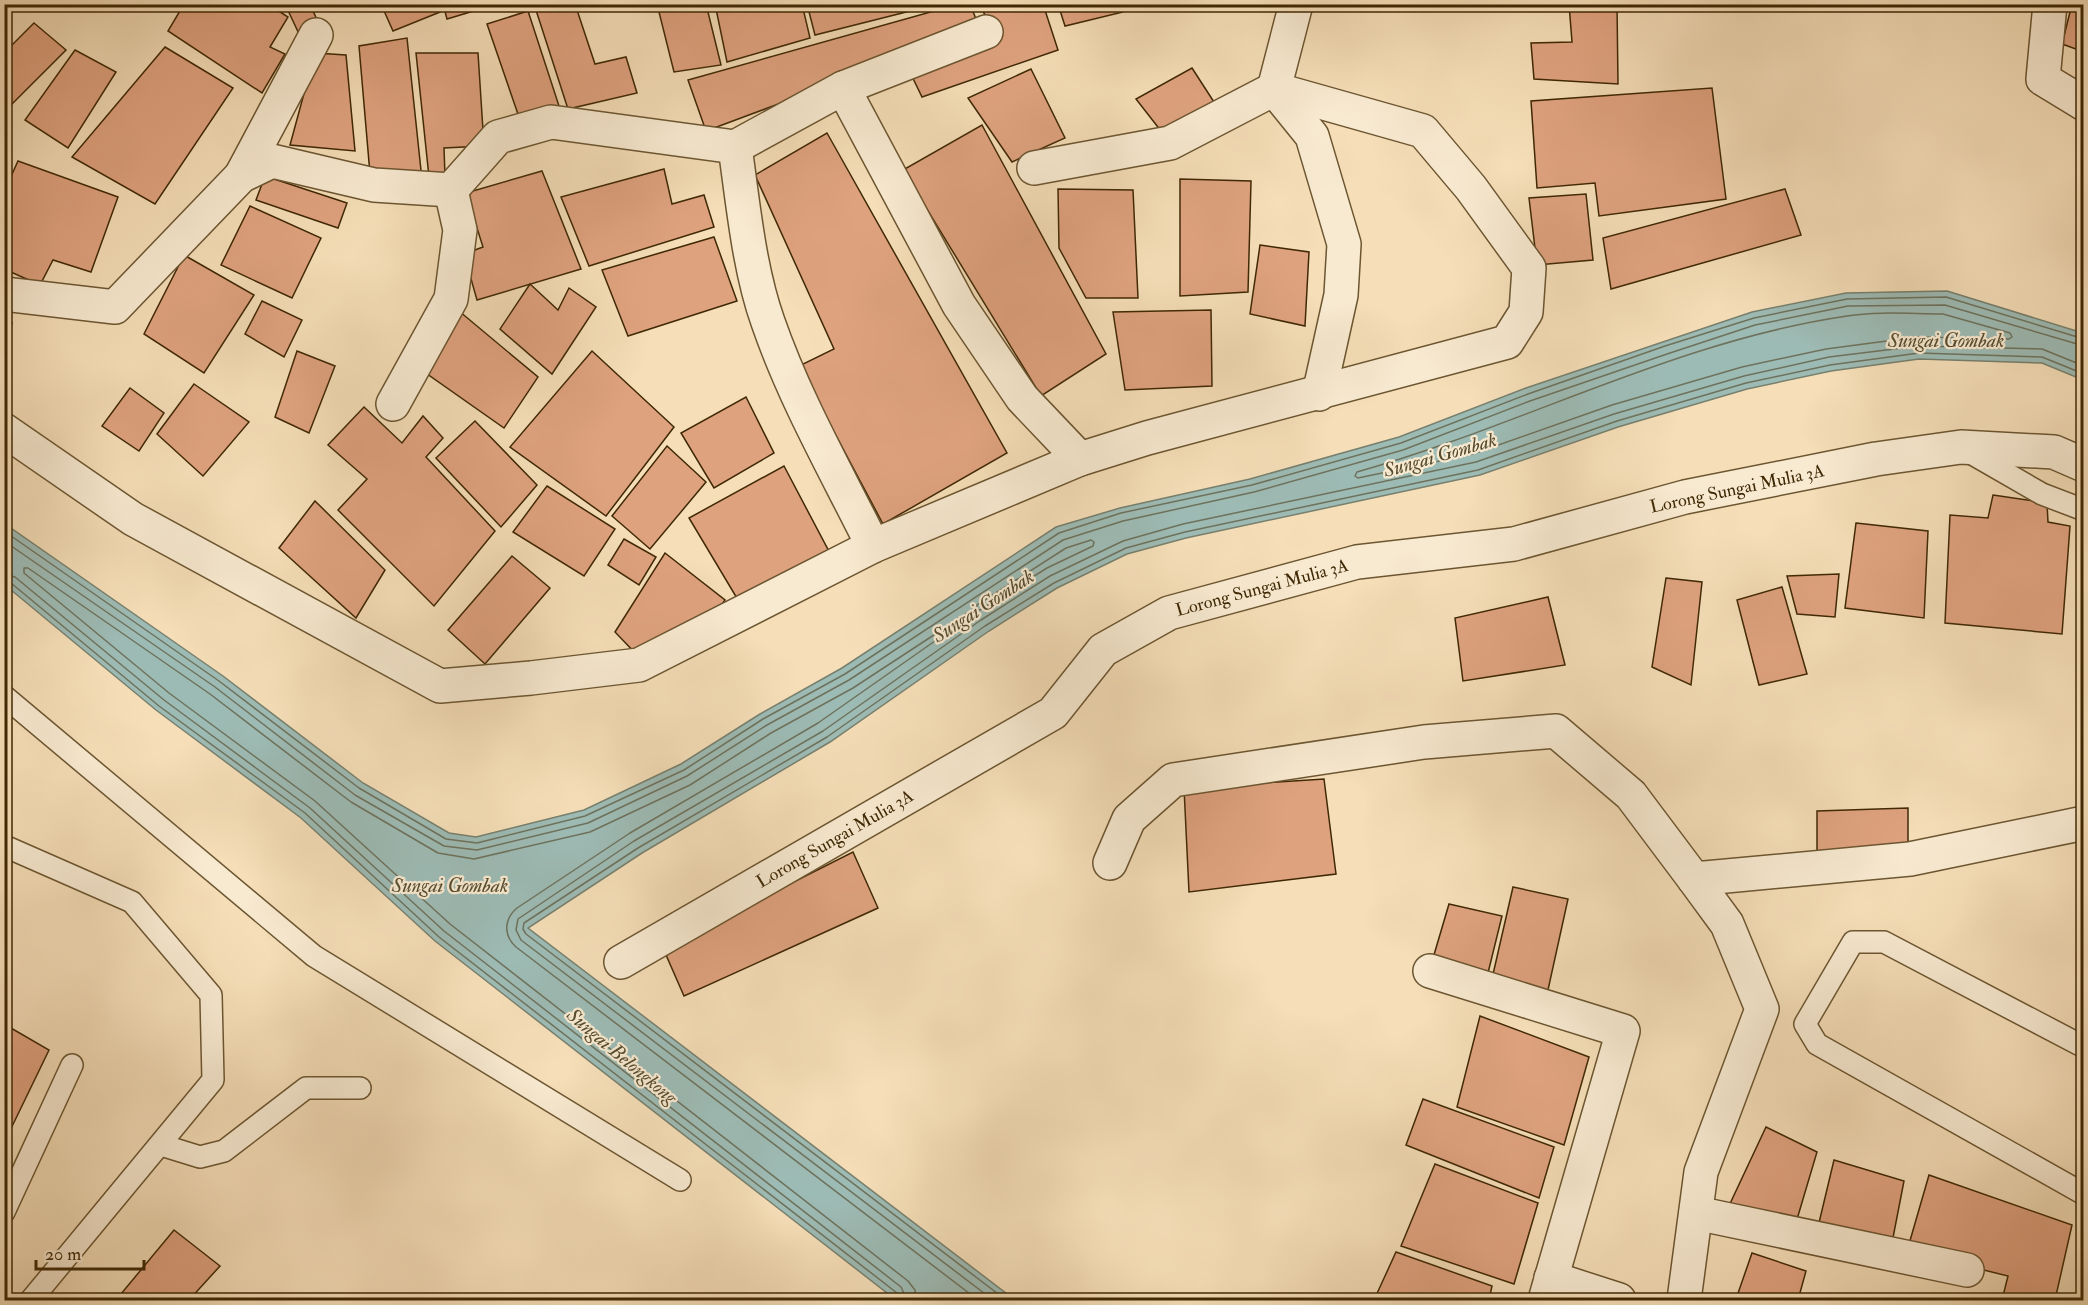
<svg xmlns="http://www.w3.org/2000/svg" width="2088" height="1305" font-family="'IM FELL Double Pica',serif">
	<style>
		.water { fill: #9dbbb5; stroke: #77806e; stroke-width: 1.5 }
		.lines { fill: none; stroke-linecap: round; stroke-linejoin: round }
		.shore { stroke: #6e725c; stroke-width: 1.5 }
		.building { fill: #dfa27f; stroke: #3f2804; stroke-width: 1.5 }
		.lane-casing { stroke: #6c5631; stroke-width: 24 }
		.street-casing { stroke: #6c5631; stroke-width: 36 }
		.lane { stroke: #f8ead1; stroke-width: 21 }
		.street { stroke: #f8ead1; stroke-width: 33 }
		.labels { text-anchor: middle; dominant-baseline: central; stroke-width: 4.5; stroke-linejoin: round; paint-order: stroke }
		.street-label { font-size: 18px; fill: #3f2804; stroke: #f8ead1 }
		.water-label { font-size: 20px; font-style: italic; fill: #564d30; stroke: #f8ead1 }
	</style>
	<rect width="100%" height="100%" fill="#f5deb8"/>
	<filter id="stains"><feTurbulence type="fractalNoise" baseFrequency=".00333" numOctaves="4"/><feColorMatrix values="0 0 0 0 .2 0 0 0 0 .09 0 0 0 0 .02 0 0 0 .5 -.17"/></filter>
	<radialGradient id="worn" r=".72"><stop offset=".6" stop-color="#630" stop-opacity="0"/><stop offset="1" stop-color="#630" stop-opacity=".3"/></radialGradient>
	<!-- water -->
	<polygon class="water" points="1947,291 2083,333 2083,380 2042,363 1919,359 1831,371 1747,389 1618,427 1480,475 1186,538 1127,554 1057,588 989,631 830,742 642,853 528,928 1015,1300 896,1300 435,941 301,818 156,710 5,585 5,524 223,676 363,783 449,833 476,837 584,810 681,764 760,714 842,668 1056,527 1120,508 1250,479 1399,437 1526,388 1752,312 1846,293"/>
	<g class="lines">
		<!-- shore -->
		<g class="shore">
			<path d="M 1943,314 L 2010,333 L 2012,337 L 2009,339 L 1917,337 L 1826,349 L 1742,367 L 1612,405 L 1473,454 L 1358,478 L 1355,476 L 1357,472 C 1521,426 1676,341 1847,316 C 1878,311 1912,314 1943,314 Z"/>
			<polyline points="4,531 219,681 359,788 446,839 477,843 585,816 684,770 763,719 845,674 1059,533 1121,513 1252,485 1401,443 1528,394 1665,346 1754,318 1847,299 1946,297 2084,339"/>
			<polygon points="1091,540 1094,542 1093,546 1047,568 980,610 976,609 977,605 1066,548"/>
			<polyline points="4,541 215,687 355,795 444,846 477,850 588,823 687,776 767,725 849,680 1063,540 1123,521 1254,492 1403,450 1530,401 1667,354 1755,325 1848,306 1945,305 2084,346"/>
			<polyline points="4,574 15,577 164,700 310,808 444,931 901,1287 907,1300"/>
			<polyline points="4,581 11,583 159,706 305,813 439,937 897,1293 899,1300"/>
			<path d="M 916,1300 L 915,1290 L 908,1281 L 450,924 L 315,801 L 169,693 L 24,573 L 24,568 L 28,568 L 210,694 L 351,802 L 438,853 L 474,859 L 590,832 L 690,785 L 771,733 L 853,688 L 972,610 L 972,615 L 818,723 L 630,833 L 517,908 C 504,919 503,935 516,947 L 978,1300"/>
			<polyline points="993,1300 521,940 516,930 518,919 634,841 823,731 981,620 1050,576 1123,541 1183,524 1476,462 1614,414 1744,376 1829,357 1919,346 2042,349 2084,366"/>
			<polyline points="1006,1300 526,934 523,929 524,923 638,848 827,737 985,626 1054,583 1126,548 1185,532 1478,470 1617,421 1746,383 1830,365 1919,353 2042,357 2084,374"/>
		</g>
	</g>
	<!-- building -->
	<g class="building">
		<polygon points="4,4 32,4 31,11 4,8"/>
		<polygon points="184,4 211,4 217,8 220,4 268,4 288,17 270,47 285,54 262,93 168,31"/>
		<polygon points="285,4 326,4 313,11 320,26 300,36"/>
		<polygon points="381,4 436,4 440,12 393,31"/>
		<polygon points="443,4 497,4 447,19"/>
		<polygon points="546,4 575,4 595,64 626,57 637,93 568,109 535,7"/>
		<polygon points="657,4 706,4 721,65 674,72"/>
		<polygon points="715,4 766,4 767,9 802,4 810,38 727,62"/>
		<polygon points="807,4 938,4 815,35"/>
		<polygon points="959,4 970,4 980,29 706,131 688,80"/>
		<polygon points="979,4 1043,4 1058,50 922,97 908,68 996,35"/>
		<polygon points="1058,4 1121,4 1123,12 1065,26"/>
		<polygon points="1569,4 1617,4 1618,84 1534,79 1531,43 1572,42"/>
		<polygon points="2072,4 2084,4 2084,52 2062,44"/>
		<polygon points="528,11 560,109 520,120 487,24"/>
		<polygon points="34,23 66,50 4,112 4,53"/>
		<polygon points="407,38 422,180 370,174 359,46"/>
		<polygon points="165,47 233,88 155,204 72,157"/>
		<polygon points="75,50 116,72 68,148 25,120"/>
		<polygon points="315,53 346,55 355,151 290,145"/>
		<polygon points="416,53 478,53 484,146 444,148 445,176 429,177"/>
		<polygon points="1192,68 1214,102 1161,131 1136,99"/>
		<polygon points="1031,69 1065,138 1012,162 968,98"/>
		<polygon points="1712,88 1726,199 1599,216 1595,183 1537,188 1531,101"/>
		<polygon points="982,125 1106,354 1041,396 903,170"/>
		<polygon points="827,133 1007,453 883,524 799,366 834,349 755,175"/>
		<polygon points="18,161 118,197 91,272 53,260 40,285 4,269 4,192"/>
		<polygon points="664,169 672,204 704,195 714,227 589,266 561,197"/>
		<polygon points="542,171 581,269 477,300 464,254 483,247 466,193"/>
		<polygon points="265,176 347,203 338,228 256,200"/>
		<polygon points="1180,179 1251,181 1248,292 1180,296"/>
		<polygon points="1058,189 1133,190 1138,298 1086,298 1059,248"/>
		<polygon points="1785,189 1801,235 1611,289 1603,238"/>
		<polygon points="1586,194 1593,260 1537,265 1529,198"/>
		<polygon points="250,206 321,238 292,298 221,265"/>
		<polygon points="714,237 737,301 628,336 602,270"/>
		<polygon points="1260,245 1309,252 1305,326 1250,314"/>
		<polygon points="184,255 254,295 204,373 144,334"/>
		<polygon points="530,284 558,310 569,288 596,307 552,374 500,329"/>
		<polygon points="262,301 302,320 284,357 245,334"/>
		<polygon points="1211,310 1212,386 1125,390 1113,312"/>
		<polygon points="459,311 538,377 504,428 423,371"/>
		<polygon points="4,320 12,323 4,352"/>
		<polygon points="297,351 335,366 309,433 275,417"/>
		<polygon points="592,351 674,427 606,516 510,447"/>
		<polygon points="194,384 249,422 203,476 157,434"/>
		<polygon points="130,388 164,413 139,451 102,426"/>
		<polygon points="746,397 774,453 714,488 681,433"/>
		<polygon points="364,407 402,443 423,416 443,438 426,457 495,531 434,606 338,510 367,479 328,445"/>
		<polygon points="475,421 537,485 501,527 436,458"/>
		<polygon points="667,446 706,482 650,549 612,516"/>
		<polygon points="784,466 833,559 741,605 689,518"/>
		<polygon points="547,486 615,529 584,576 513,532"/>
		<polygon points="1993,495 2047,503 2048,522 2070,526 2062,634 1945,623 1950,515 1988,518"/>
		<polygon points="315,501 385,570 356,618 279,548"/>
		<polygon points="1856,523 1928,531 1924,618 1845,608"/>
		<polygon points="624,539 656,557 639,585 608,565"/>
		<polygon points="665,553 725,600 711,621 639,657 615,632"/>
		<polygon points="512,556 550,588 485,664 448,630"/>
		<polygon points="1839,574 1835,617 1797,614 1787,576"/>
		<polygon points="1666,578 1702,582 1691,685 1652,667"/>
		<polygon points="1782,587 1807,674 1759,685 1737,600"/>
		<polygon points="1548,597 1565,665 1463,681 1455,618"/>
		<polygon points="1324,779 1336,874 1189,892 1184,788"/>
		<polygon points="1908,808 1908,855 1817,858 1817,811"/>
		<polygon points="853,852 878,908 684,996 663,948"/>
		<polygon points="1513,887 1568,899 1546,999 1491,983"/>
		<polygon points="1449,904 1502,916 1486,981 1431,965"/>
		<polygon points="1480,1016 1589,1057 1564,1145 1457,1107"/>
		<polygon points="4,1024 49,1050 4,1143"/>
		<polygon points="1423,1099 1554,1147 1539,1198 1406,1145"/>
		<polygon points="1766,1127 1817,1152 1795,1226 1728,1208"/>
		<polygon points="1834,1160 1904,1181 1891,1248 1818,1227"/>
		<polygon points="1435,1164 1538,1203 1514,1284 1401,1246"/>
		<polygon points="1929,1175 2072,1225 2055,1300 2002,1300 2008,1276 1907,1251"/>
		<polygon points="174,1230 220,1266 189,1300 116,1300"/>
		<polygon points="1396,1252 1492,1286 1489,1300 1374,1300"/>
		<polygon points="1752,1253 1806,1271 1798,1300 1736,1299"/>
	</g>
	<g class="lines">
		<defs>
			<g id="lane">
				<polyline points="1969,452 2042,494 2084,510"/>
				<polyline points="4,696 314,956 680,1180"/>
				<polyline points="9,848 132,902 211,995 213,1080 31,1300"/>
				<polyline points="2084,1047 1884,942 1853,942 1805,1024 1817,1044 2084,1194"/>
				<polyline points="161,1145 200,1157 224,1151 306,1088 360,1088"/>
				<polyline points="4,1212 72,1065"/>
			</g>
			<g id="street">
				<polyline points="2050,4 2043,79 2084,104"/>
				<polyline points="843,88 959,305 1022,398 1080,459"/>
				<polyline points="1274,89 1312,136 1344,244 1341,295 1319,394"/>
				<path d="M 735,147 C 743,203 749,269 768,322 C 795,400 837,473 873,546"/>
				<polyline points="1034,168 1170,143 1274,89 1296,4"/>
				<polyline points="241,176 316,35"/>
				<polyline points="4,294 115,307 241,176 272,161 374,185 451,190 498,137 551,122 735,147 843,88 986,32"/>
				<polyline points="393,404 451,299 460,230 451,190"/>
				<polyline points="4,430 133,519 440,686 531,678 639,665 873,546 1080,459 1147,438 1507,342 1526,312 1529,268 1471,188 1423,131 1274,89"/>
				<polyline points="1110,863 1129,819 1173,780 1424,742 1556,731 1631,795 1694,879 1727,924 1762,1009 1701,1172 1684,1300"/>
				<polyline points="1694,879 1910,859 2084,823"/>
				<polyline points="621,962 1053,713 1103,650 1169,613 1357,562 1514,544 1685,497 1876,459 1961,447 2054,452 2084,465"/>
				<polyline points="1430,971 1623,1031 1545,1300"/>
				<polyline points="1696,1213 1967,1270"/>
				<polyline points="1551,1278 1619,1300"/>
			</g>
		</defs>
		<!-- lane casing -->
		<use href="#lane" class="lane-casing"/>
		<!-- street casing -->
		<use href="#street" class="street-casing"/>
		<!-- lane -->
		<use href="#lane" class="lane"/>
		<!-- street -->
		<use href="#street" class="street"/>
	</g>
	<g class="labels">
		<!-- street labels -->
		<g class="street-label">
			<text transform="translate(1737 489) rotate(-12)">Lorong Sungai Mulia 3A</text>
			<text transform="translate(1262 588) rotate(-15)">Lorong Sungai Mulia 3A</text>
			<text transform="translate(835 839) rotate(-30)">Lorong Sungai Mulia 3A</text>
		</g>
		<!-- water labels -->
		<g class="water-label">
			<text x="1946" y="340">Sungai Gombak</text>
			<text transform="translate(1440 455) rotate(-16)">Sungai Gombak</text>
			<text transform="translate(983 606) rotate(-33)">Sungai Gombak</text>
			<text x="450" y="885">Sungai Gombak</text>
			<text transform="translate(622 1056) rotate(40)">Sungai Belongkong</text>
		</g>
	</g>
	<!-- margin -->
	<rect width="2088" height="1305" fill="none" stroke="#f5deb8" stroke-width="24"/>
	<rect x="6" y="6" width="2076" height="1293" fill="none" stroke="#3f2804" stroke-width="3"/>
	<rect x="12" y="12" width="2064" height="1281" fill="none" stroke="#3f2804" stroke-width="1.5"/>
	<!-- scale -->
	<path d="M36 1260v9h108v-9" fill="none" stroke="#3f2804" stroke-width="3"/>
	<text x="45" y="1260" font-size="18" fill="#3f2804" stroke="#f8ead1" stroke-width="4.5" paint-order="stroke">20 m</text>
	<rect width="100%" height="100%" filter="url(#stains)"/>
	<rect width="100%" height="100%" fill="url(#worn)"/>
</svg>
